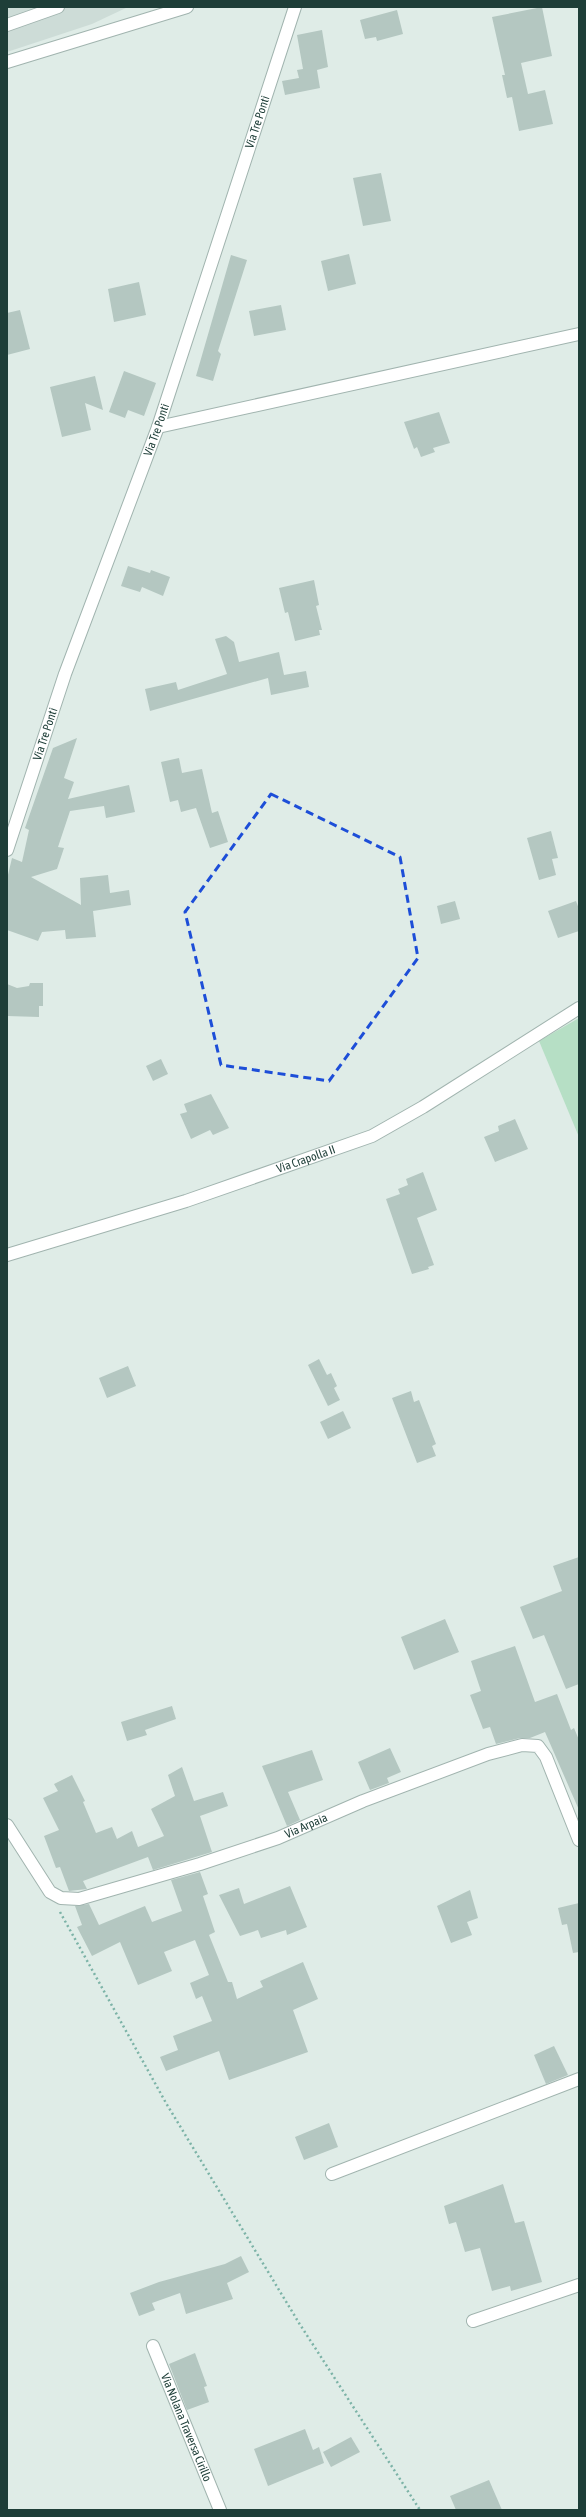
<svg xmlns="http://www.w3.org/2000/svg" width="586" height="2517" font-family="'Asap Condensed',sans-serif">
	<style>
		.built { fill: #cddcd7 }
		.green { fill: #b6dfc5 }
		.building { fill: #b4c7c1 }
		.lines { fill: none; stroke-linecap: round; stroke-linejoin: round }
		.minor-casing { stroke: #a1b4af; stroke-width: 14 }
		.path { stroke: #7cb3a7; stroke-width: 2.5; stroke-dasharray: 2 3; stroke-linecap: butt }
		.minor { stroke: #fff; stroke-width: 12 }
		.marked { fill: none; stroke: #1d4ed8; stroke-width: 3; stroke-dasharray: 8 5; stroke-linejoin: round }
		.labels { text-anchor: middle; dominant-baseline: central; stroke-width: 3; stroke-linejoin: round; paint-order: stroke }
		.street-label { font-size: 12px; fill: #1e3e38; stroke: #f0f8f5 }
	</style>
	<rect width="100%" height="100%" fill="#dfece7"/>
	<!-- built -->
	<polygon class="built" points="7,7 128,7 92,24 7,52"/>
	<!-- green -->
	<polygon class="green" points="579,1018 579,1137 539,1041"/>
	<!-- building -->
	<g class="building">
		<polygon points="542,7 552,56 521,63 528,94 545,90 553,124 519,131 512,97 507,98 502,75 505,75 492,17"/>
		<polygon points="397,10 403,34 377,41 376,37 365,39 360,20"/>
		<polygon points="322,30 328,67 317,70 320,88 285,95 282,81 299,78 297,70 303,69 297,35"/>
		<polygon points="381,173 391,221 363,226 353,178"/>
		<polygon points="349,254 356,284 328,291 321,261"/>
		<polygon points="231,255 247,260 218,351 221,354 213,381 196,376"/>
		<polygon points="139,282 146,315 114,322 108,289"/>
		<polygon points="281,305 286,330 254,336 249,311"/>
		<polygon points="20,310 30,349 7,355 7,313"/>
		<polygon points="124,371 156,383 144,416 128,410 125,418 109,412"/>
		<polygon points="95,376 103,410 85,403 91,430 62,437 50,387"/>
		<polygon points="439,412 450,443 433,448 435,452 421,457 417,447 414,449 404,422"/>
		<polygon points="128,566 150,573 151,570 170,577 163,596 142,587 140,592 121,586"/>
		<polygon points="314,580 319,605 316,606 322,630 319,630 320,635 295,641 288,612 285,613 279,588"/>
		<polygon points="226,636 234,642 239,662 279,652 284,675 306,671 309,687 271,695 268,678 150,711 145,689 176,682 178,690 227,674 215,639"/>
		<polygon points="77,738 64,778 74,782 68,799 129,785 135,812 106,818 104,806 70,811 58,847 64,848 57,869 31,877 81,905 80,878 108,875 110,893 129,890 131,905 93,911 96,937 66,939 65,930 42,932 38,941 7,930 7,879 12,858 22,862 29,830 25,828 53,748"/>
		<polygon points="179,758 182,773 202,769 212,813 218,811 228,842 210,848 196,808 181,812 178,800 170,802 161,762"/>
		<polygon points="551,831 558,858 552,859 556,875 539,880 527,838"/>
		<polygon points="455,901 460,919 441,924 437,906"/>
		<polygon points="576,901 579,909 579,931 558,938 548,911"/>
		<polygon points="30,983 43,983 43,1006 39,1006 39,1017 7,1016 7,984 17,988 29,986"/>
		<polygon points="161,1059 168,1074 153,1081 146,1066"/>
		<polygon points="211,1094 229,1128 213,1135 210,1130 191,1139 180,1114 187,1112 184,1104"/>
		<polygon points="515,1119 528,1149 495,1162 484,1137 499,1131 498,1126"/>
		<polygon points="423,1172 437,1210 417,1218 434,1265 428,1267 429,1269 412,1274 386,1199 400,1194 398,1189 408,1185 406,1179"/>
		<polygon points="319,1359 327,1375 331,1373 337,1386 334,1388 340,1400 328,1406 308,1365"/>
		<polygon points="128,1366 136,1386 107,1398 99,1378"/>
		<polygon points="411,1391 414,1402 419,1400 436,1444 432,1446 436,1456 417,1463 392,1398"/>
		<polygon points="343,1411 351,1428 328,1439 320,1422"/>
		<polygon points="579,1557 579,1684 566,1689 544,1635 533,1639 520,1607 562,1591 553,1566"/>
		<polygon points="445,1619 459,1652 414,1670 401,1637"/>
		<polygon points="515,1646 535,1702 557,1694 571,1730 574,1728 579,1740 579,1810 545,1732 530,1738 520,1738 496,1744 490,1727 483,1729 470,1695 481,1691 471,1661"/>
		<polygon points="172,1706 176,1719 145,1730 147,1735 127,1741 121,1722"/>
		<polygon points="390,1748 401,1772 387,1778 389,1783 370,1790 358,1762"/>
		<polygon points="312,1750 323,1780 288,1792 300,1820 287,1826 262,1766"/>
		<polygon points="182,1767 194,1801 223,1792 228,1806 200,1816 212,1852 153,1870 148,1857 83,1881 87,1889 69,1891 60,1867 56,1868 44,1836 59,1830 43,1798 58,1791 54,1784 72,1775 85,1801 83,1802 96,1833 112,1827 117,1839 132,1831 138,1847 164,1836 151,1809 175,1796 168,1775"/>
		<polygon points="200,1872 208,1894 203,1896 215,1932 209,1935 228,1982 232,1982 237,1999 263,1987 260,1981 303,1962 318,1999 293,2010 308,2052 229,2080 219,2051 166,2071 160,2057 178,2050 173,2036 212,2021 202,1996 196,1999 190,1983 209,1975 195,1940 164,1952 172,1971 138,1985 120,1942 92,1956 77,1927 82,1925 75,1906 89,1904 99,1925 145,1906 152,1922 182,1911 171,1880"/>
		<polygon points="290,1886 307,1927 287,1935 286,1930 261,1938 258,1930 240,1936 219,1895 239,1888 244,1904"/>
		<polygon points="470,1890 478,1918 467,1922 472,1935 451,1943 437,1906"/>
		<polygon points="579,1903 579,1952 573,1953 567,1924 562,1925 558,1908"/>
		<polygon points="554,2046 568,2075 546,2084 534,2055"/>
		<polygon points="329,2123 338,2147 304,2160 295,2137"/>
		<polygon points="503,2184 515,2223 524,2221 542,2282 511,2291 510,2286 492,2291 480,2248 465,2252 456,2222 449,2224 444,2206"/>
		<polygon points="241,2256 249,2272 227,2283 233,2299 186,2314 180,2293 152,2303 155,2310 139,2316 130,2293 159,2282 225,2264"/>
		<polygon points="195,2353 207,2386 204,2387 209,2402 187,2410 169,2364"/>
		<polygon points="305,2429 313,2450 319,2447 324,2463 268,2486 254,2449"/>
		<polygon points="351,2437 360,2452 331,2467 323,2452"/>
		<polygon points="489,2480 502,2510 456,2510 450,2496"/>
	</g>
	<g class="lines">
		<defs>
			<g id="minor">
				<polyline points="7,25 58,7"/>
				<polyline points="7,62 187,7"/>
				<polyline points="158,427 579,334"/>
				<path id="s1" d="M 7,850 L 65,674 L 158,427 L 295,7"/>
				<path id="s2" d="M 7,1255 L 186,1201 L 372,1136 L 423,1107 L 579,1008"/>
				<path id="s3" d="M 7,1825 L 50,1892 L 61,1898 L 79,1899 L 200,1864 L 278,1838 L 363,1801 L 488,1754 L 522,1745 L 538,1746 L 546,1757 L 579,1840"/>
				<polyline points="332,2174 579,2079"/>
				<polyline points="473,2321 579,2285"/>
				<path id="s4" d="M 153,2346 L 220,2510"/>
			</g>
		</defs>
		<!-- minor casing -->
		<use href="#minor" class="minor-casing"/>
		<!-- path -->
		<polyline class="path" points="60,1912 166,2103 299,2323 420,2510"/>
		<!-- minor -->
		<use href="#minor" class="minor"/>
	</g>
	<!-- marked area -->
	<path class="marked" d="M 271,794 L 400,857 L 418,958 L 329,1081 L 221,1065 L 185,912 Z"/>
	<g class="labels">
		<!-- street labels -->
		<g class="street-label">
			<text stroke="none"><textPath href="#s1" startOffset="770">Via Tre Ponti</textPath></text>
			<text stroke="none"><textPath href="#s1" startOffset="446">Via Tre Ponti</textPath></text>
			<text stroke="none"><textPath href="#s1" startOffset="122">Via Tre Ponti</textPath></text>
			<text stroke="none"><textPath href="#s2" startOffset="314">Via Crapolla II</textPath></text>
			<text stroke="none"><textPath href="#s3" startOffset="349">Via Arpaia</textPath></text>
			<text stroke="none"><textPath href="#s4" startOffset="88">Via Nolana Traversa Cirillo</textPath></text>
		</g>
	</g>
	<!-- border -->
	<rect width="586" height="2517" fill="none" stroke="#1e3e38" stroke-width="16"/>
</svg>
